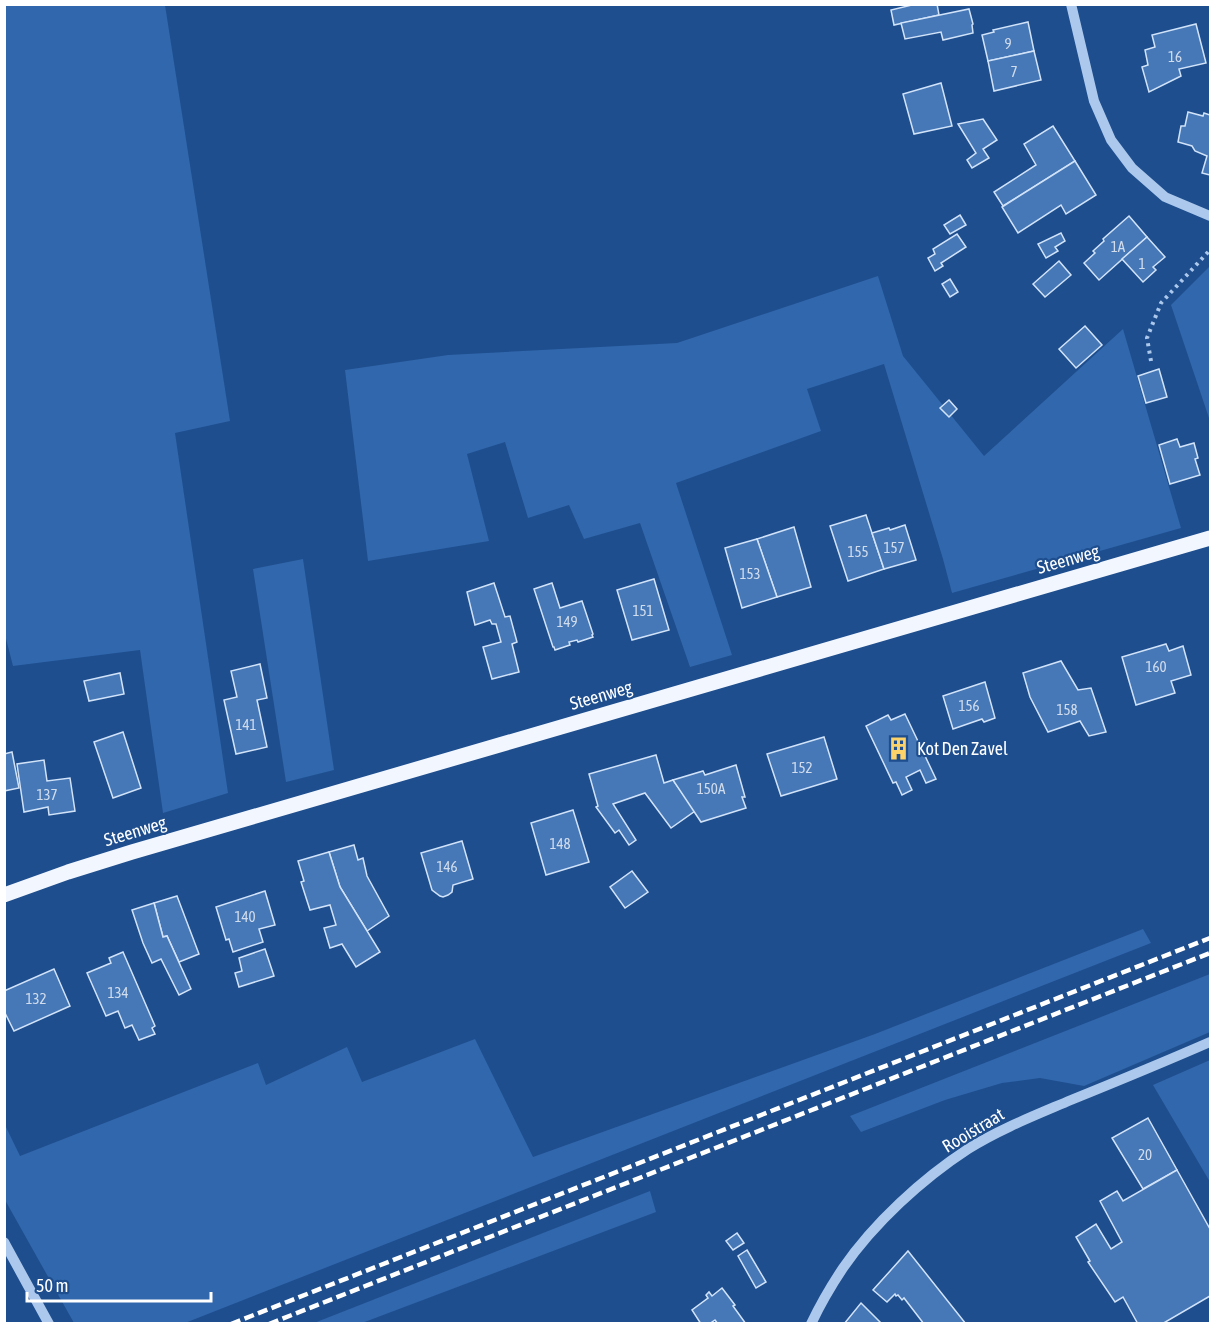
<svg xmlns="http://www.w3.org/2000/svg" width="1215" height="1328" font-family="'Asap Condensed',sans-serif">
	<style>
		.green { fill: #3167ac }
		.building { fill: #4677b6; stroke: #d1e3f9; stroke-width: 1.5 }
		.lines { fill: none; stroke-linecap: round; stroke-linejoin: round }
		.path { stroke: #acc9ed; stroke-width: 4; stroke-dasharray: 3 4.5; stroke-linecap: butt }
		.minor { stroke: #acc9ed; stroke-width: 10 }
		.major { stroke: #f2f7ff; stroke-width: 15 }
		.rail { stroke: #fff; stroke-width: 4.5; stroke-dasharray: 10 4.5; stroke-linecap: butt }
		.labels { text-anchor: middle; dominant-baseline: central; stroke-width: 4.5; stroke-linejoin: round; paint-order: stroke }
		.number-label { font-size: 15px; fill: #d1dded }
		.street-label { font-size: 18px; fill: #fff; stroke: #1e4e8e }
		.poi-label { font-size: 18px; fill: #fff; stroke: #1e4e8e; text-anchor: start }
	</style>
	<rect width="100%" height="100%" fill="#1e4e8e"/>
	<!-- green -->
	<g class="green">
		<polygon points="4,5 165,5 230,421 175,433 228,793 163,813 140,650 13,666 5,635"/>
		<polygon points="1210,266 1210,421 1171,305"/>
		<polygon points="878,276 903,356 984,456 1123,329 1181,528 952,593 943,559 884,364 807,389 821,431 676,483 732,655 690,667 640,523 584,539 569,505 528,518 505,442 467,454 489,541 368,561 345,370 448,355 677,343"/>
		<polygon points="303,559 334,770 286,782 253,569"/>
		<polygon points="1143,929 1151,943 185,1323 74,1323 5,1200 5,1125 20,1156 258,1063 266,1085 347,1047 362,1082 475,1039 533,1157 875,1034"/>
		<polygon points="1210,974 1210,1032 1084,1086 1040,1078 1002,1083 945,1100 861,1132 850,1116"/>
		<polygon points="1210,1060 1210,1182 1153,1085"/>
		<polygon points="650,1191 656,1212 362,1323 314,1323"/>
	</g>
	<!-- building -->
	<g class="building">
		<polygon points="916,4 937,4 939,15 894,25 891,10"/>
		<polygon points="969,9 973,24 972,25 973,33 943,40 941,32 905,39 901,23"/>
		<polygon points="1028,22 1034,51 988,61 982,35 994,32 993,30"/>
		<polygon points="1196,24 1206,63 1179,69 1181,76 1149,92 1142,67 1148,65 1145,50 1155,47 1152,35"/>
		<polygon points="1034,51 1041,80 994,91 988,61"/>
		<polygon points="941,83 952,126 914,134 903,94"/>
		<polygon points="1188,112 1203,116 1204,113 1210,115 1210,175 1202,173 1207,156 1195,151 1192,146 1178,142 1181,126 1185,126"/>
		<polygon points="983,119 997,140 983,149 989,158 972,168 967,160 976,153 958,124"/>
		<polygon points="1053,126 1075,161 1003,206 994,192 1036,165 1024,144"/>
		<polygon points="1075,161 1096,195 1066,214 1061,205 1018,233 1002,207"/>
		<polygon points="960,215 966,225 950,234 944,225"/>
		<polygon points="1129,216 1147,237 1099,280 1084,263 1095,253 1093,251 1104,241 1103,239"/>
		<polygon points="1061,233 1065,241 1055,247 1058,251 1046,258 1038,244"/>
		<polygon points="957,234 966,247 941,263 943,266 935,271 928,258 935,254 933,249"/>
		<polygon points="1147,237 1165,257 1153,267 1156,270 1143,282 1122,259"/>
		<polygon points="1059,261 1071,275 1045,297 1033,284"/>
		<polygon points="950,279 958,292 950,297 942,284"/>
		<polygon points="1085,326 1102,345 1076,368 1059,349"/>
		<polygon points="1159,369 1167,397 1146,403 1138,376"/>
		<polygon points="949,400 957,409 949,417 940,408"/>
		<polygon points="1177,439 1180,447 1194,443 1198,458 1195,459 1200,475 1170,484 1159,445"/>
		<polygon points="866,515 884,569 848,581 830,526"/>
		<polygon points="905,525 916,560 884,569 872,533 889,528 890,530"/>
		<polygon points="794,527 811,587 777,597 757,539"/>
		<polygon points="757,539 777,597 742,608 725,548"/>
		<polygon points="654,579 669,630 632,640 617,590"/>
		<polygon points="494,583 505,617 510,616 517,642 512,644 519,672 492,679 483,647 501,642 496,624 492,624 490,620 475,625 467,592"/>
		<polygon points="552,583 560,608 582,601 593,634 592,635 593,637 578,642 577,640 569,642 570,645 555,650 554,647 553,647 534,589"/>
		<polygon points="1166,644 1169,651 1183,646 1191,675 1171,681 1175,693 1136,705 1122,657"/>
		<polygon points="1061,661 1078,690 1091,688 1106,732 1089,736 1080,721 1048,732 1030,697 1023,673"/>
		<polygon points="260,664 267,698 257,700 267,747 236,754 224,700 237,697 231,671"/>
		<polygon points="120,673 124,694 89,701 84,681"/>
		<polygon points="985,682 995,718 984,722 982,719 953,729 943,696"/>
		<polygon points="905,714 936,779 926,783 920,770 906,777 912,790 902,795 896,782 893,783 866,726 888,715 891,720"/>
		<polygon points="123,732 141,788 113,798 94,742"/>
		<polygon points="824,737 837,779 781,796 767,754"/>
		<polygon points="12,752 19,788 4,791 4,754"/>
		<polygon points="656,755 664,783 673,780 695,811 671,828 645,793 613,804 636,840 629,845 619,830 615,833 596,807 598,806 589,774"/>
		<polygon points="44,760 47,781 70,778 75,811 49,815 48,807 24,812 17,764"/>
		<polygon points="736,765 745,797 742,797 746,808 701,822 673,780 703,771 705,775"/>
		<polygon points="573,810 589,862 546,875 531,823"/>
		<polygon points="462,841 473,879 453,885 452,892 448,895 443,897 440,896 432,890 421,853"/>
		<polygon points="354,845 358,860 363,858 367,876 389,916 367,931 340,887 329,852"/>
		<polygon points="329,852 340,887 380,952 356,967 342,944 330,948 324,928 336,925 330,905 310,910 301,882 304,881 298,861"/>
		<polygon points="632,871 648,892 625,908 610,887"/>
		<polygon points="265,891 275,925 259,929 263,942 233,952 229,939 226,940 216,907"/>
		<polygon points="177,896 199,954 179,962 167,936 163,937 154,903"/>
		<polygon points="154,903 163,937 167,936 191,989 179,995 161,959 152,963 143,943 132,910"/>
		<polygon points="265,949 274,976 239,987 235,973 242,971 239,958"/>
		<polygon points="123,952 155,1026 152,1028 155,1034 139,1040 132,1025 125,1028 118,1011 106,1016 87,973 111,963 109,958"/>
		<polygon points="54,969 70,1006 14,1031 4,1011 4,991"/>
		<polygon points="1148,1118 1177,1170 1143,1189 1112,1138"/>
		<polygon points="1177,1170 1210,1229 1210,1296 1162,1324 1138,1324 1123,1297 1115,1302 1088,1262 1090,1261 1076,1237 1096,1224 1111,1249 1122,1242 1100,1201 1117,1191 1123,1201"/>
		<polygon points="737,1233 744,1243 733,1250 726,1241"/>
		<polygon points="747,1250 766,1282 756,1288 738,1256"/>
		<polygon points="908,1251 966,1324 924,1324 904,1298 902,1300 898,1295 896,1296 895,1294 887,1302 873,1290"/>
		<polygon points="722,1288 735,1305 733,1306 746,1324 718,1324 715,1320 709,1324 701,1324 692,1310 708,1298 706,1295 709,1292 712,1296"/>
		<polygon points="861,1303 882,1324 844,1324"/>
	</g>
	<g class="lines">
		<!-- path -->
		<polyline class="path" points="1151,361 1147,338 1161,303 1210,250"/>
		<!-- minor -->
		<g class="minor">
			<polyline points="1071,4 1094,101 1111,140 1132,168 1165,197 1210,216"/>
			<polyline points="4,1242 49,1324"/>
			<path d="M 811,1324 C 820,1305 831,1286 843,1268 C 874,1223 922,1179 968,1149 C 1000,1129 1036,1115 1071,1100 C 1118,1081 1164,1062 1210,1042"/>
		</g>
		<!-- major -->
		<polyline class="major" points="4,895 68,872 132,852 1210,538"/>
		<!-- rail -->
		<g class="rail">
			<polyline points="231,1324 1210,938"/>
			<polyline points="269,1324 1210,953"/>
		</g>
	</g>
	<!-- icons -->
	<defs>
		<symbol id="building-bare" viewBox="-9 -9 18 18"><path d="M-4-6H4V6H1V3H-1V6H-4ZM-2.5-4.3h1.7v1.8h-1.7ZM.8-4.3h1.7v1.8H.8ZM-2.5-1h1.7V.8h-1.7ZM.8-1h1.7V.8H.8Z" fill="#fcd36b" stroke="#1e4e8e" stroke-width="2.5" paint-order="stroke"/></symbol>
	</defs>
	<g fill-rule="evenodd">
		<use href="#building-bare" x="882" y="732" width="33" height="33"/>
	</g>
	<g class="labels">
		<!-- number labels -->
		<g class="number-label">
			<text x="1008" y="43">9</text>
			<text x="1175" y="56">16</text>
			<text x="1014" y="71">7</text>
			<text x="1118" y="246">1A</text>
			<text x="1142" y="263">1</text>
			<text x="894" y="547">157</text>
			<text x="858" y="551">155</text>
			<text x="750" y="573">153</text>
			<text x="643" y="610">151</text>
			<text x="567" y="621">149</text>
			<text x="1156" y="666">160</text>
			<text x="969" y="705">156</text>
			<text x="1067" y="709">158</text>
			<text x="246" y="724">141</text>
			<text x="802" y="767">152</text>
			<text x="711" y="788">150A</text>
			<text x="47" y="794">137</text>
			<text x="560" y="843">148</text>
			<text x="447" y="866">146</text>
			<text x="245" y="916">140</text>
			<text x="118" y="992">134</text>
			<text x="36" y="998">132</text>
			<text x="1145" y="1154">20</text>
		</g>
		<!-- street labels -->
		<g class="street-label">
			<text transform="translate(1068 559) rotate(-16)">Steenweg</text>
			<text transform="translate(601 695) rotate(-16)">Steenweg</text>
			<text transform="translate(135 831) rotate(-17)">Steenweg</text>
			<text transform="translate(973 1130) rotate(-31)">Rooistraat</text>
		</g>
		<!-- poi labels -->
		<g class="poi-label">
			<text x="917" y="748">Kot Den Zavel</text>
		</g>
	</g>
	<!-- border -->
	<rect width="1215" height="1328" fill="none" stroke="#ffffff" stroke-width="12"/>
	<!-- scale -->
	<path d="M27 1292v9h184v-9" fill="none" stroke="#ffffff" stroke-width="3"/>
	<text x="36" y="1292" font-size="18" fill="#ffffff" stroke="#1e4e8e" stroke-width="4.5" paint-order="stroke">50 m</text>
</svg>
